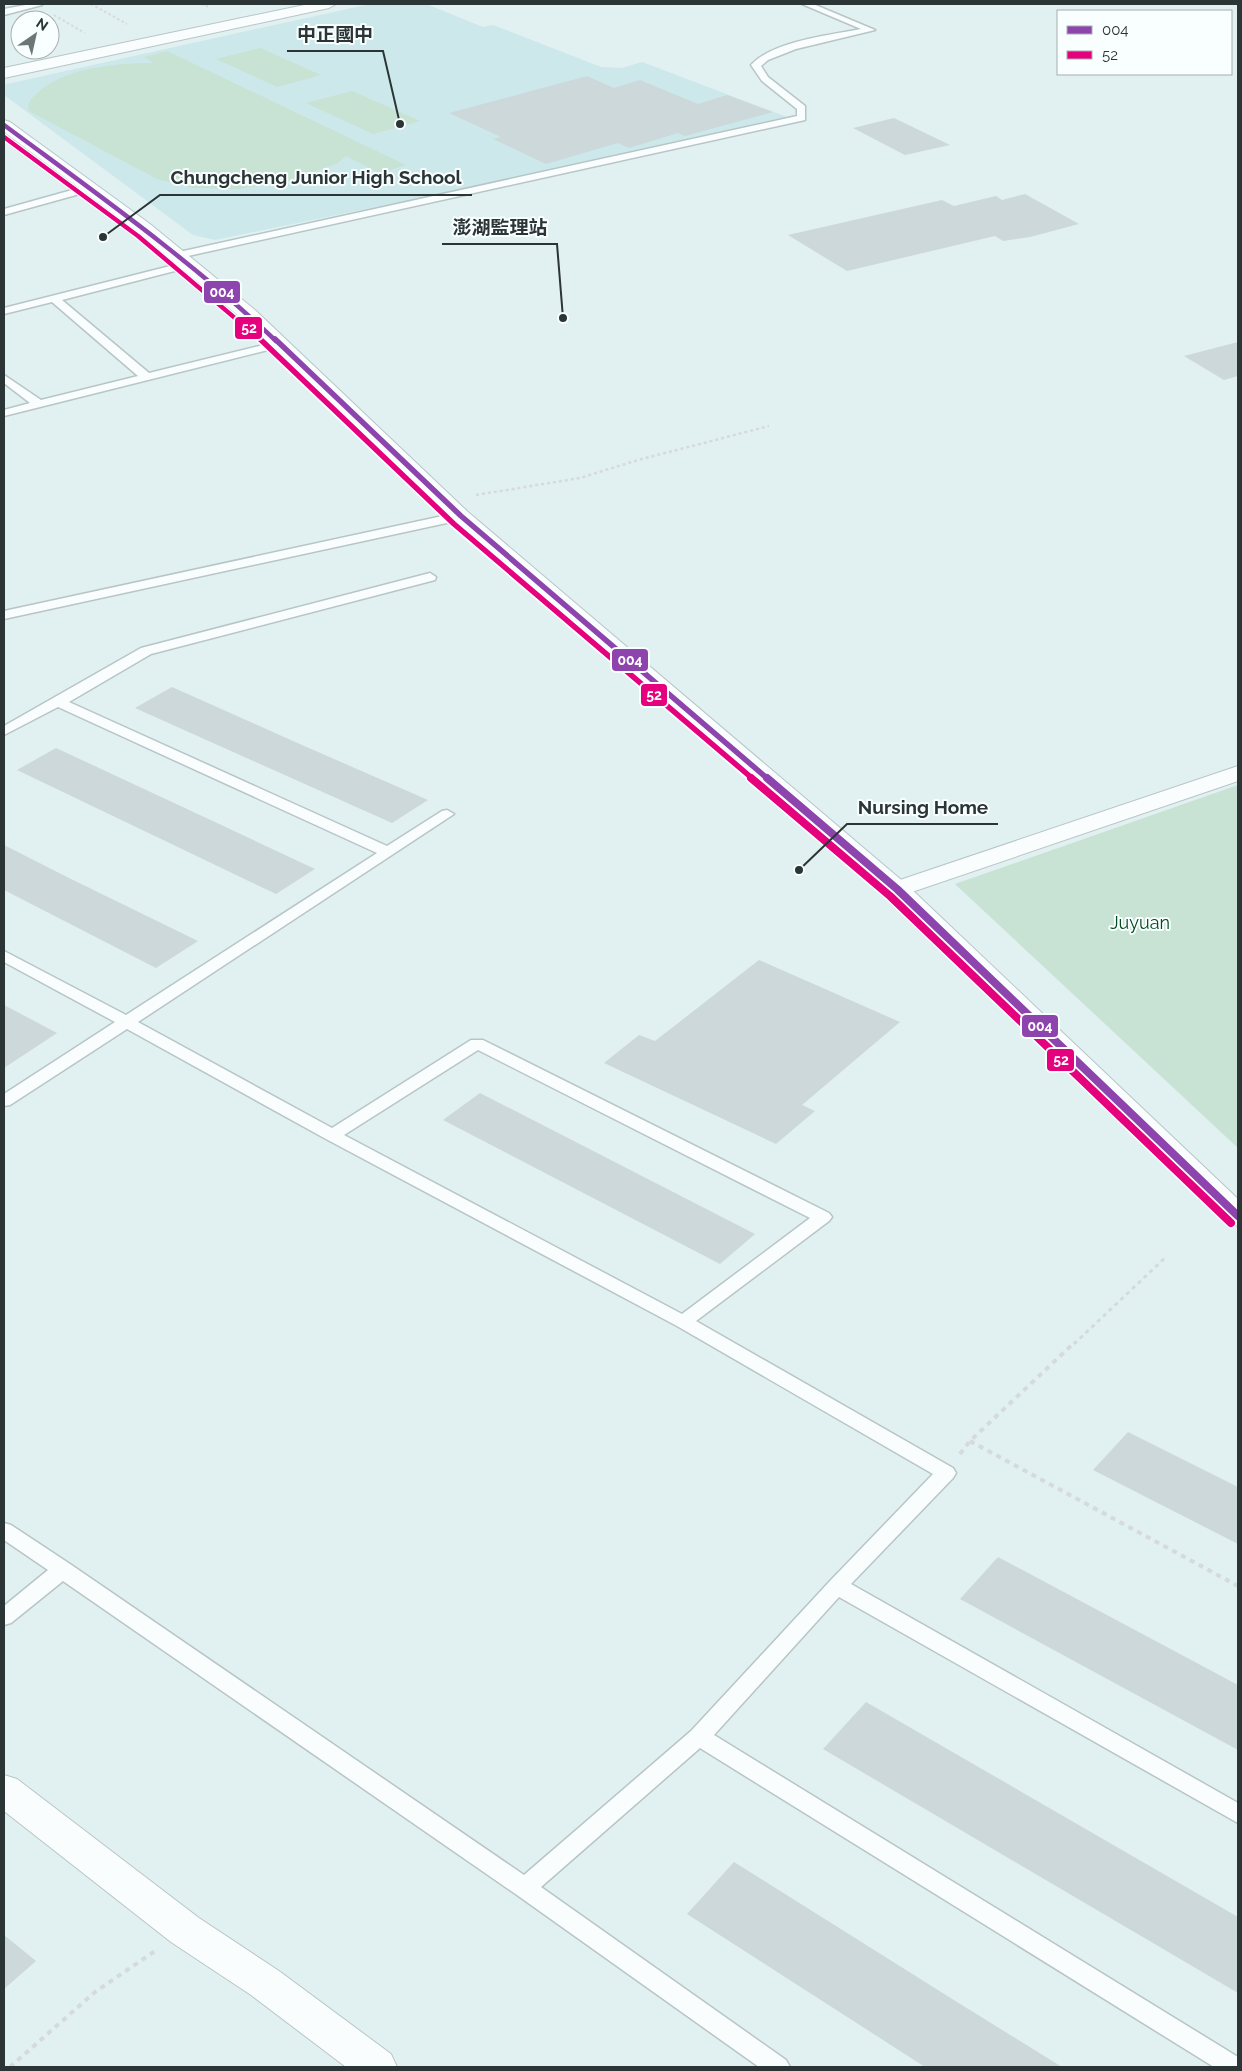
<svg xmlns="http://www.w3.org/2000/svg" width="1242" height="2071" font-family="Raleway,'Noto Sans TC',sans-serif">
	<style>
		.built { fill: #cce8ea }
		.green { fill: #c8e2d3 }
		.building { fill: #cdd8da }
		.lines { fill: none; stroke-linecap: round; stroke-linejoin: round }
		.service-casing { stroke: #b8c5c6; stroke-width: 3 }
		.minor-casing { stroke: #b8c5c6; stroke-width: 2 }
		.tertiary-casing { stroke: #b8c5c6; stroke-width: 2 }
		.secondary-casing { stroke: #b8c5c6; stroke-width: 2 }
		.path-far3 { stroke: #d5dada; stroke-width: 2; stroke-dasharray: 2.5 2.5; stroke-linecap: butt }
		.path-far2 { stroke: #d5dada; stroke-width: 2.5; stroke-dasharray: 3 3; stroke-linecap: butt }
		.path-far1 { stroke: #d5dada; stroke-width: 3; stroke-dasharray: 4 4; stroke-linecap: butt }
		.path { stroke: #d5dada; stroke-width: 4; stroke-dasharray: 5 5; stroke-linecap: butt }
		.service { fill: #fafdfd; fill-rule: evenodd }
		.minor { fill: #fafdfd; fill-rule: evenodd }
		.tertiary { fill: #fafdfd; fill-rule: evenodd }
		.secondary { fill: #fafdfd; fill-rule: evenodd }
		.bus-1-far2-casing { stroke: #f9feff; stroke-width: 7 }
		.bus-1-far1-casing { stroke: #f9feff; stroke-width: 9 }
		.bus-1-casing { stroke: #f9feff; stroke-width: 11 }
		.bus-2-far2-casing { stroke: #f9feff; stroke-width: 7 }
		.bus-2-far1-casing { stroke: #f9feff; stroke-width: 9 }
		.bus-2-casing { stroke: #f9feff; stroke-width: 11 }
		.bus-1-far2 { stroke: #8e44ad; stroke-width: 4.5 }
		.bus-1-far1 { stroke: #8e44ad; stroke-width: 5.5 }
		.bus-1 { stroke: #8e44ad; stroke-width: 8 }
		.bus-2-far2 { stroke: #e5007d; stroke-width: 4.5 }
		.bus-2-far1 { stroke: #e5007d; stroke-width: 5.5 }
		.bus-2 { stroke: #e5007d; stroke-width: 8 }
		.labels { text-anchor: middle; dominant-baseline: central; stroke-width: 4; stroke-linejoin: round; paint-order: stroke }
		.park-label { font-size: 18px; fill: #004a1f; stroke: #f9feff }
		.leader { fill: none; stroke: #2b3536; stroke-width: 2 }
		.callout-dot { fill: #2b3536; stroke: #f9feff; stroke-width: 2 }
		.callout-label { font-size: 19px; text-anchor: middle; font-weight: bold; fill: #2b3536; stroke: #f9feff; stroke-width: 4; stroke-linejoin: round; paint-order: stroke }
		.line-badge { stroke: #f9feff; stroke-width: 2 }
		.badge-label { font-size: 14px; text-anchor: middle; font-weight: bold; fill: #fff }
	</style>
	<rect width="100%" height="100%" fill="#e1f0f1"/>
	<!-- built -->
	<polygon class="built" points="370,4 426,4 483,27 493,25 601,67 622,68 642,62 787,117 531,175 215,240 193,235 4,95 4,86 7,84"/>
	<!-- green -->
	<g class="green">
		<polygon points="260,48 321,75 277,87 216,59"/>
		<path d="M 167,51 L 406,165 L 380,173 L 346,156 L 338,163 L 285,182 L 238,189 L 193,188 L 157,179 L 29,111 L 28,104 C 51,68 115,63 154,63 L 144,57 Z"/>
		<polygon points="352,91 420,121 373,134 306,103"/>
		<polygon points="1238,785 1238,1148 955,884"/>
	</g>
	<!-- building -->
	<g class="building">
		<polygon points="587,76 614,88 640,80 698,104 727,95 773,112 685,136 678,133 629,148 618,143 546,164 493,139 501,137 449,113"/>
		<polygon points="894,118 950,145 905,155 853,128"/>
		<polygon points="1025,194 1079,224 1030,237 1003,241 995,236 847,271 788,235 942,200 954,206 996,196 1002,200"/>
		<polygon points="1238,342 1238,376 1224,380 1184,356"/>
		<polygon points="172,687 302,745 428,800 392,823 135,708"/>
		<polygon points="56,748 187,809 315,869 276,894 17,770"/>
		<polygon points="4,845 69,878 198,941 156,968 4,890"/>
		<polygon points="759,960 900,1022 802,1105 815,1111 776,1144 604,1063 639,1035 655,1041"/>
		<polygon points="4,1005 57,1033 4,1068"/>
		<polygon points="480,1093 755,1234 720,1264 443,1120"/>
		<polygon points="1128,1432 1238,1487 1238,1544 1093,1470"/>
		<polygon points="998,1557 1238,1685 1238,1750 960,1599"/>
		<polygon points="866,1702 1238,1917 1238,1993 823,1749"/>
		<polygon points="734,1862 957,2002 1062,2067 925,2067 687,1914"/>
		<polygon points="4,1935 36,1961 4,1989"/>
	</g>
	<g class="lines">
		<defs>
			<g id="service">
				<polygon points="31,4 42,5 4,15 4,9"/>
				<path d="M 802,4 L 813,4 L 875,30 L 796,49 L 768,60 L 761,66 L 768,77 L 805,106 L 805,120 L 179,258 L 174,255 L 179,252 L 797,116 L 797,109 L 762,81 L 751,65 C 773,41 830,35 861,29 Z"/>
				<polygon points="90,185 95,188 94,190 4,215 4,209"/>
				<polygon points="190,261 195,264 194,266 62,300 149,373 280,341 284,342 284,346 4,416 4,410 30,403 4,383 4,375 41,400 138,376 52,302 4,314 4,308"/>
				<polygon points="461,512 467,516 465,519 4,619 4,611"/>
				<path d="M 430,573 L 436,577 L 435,580 L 151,654 L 69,702 L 387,846 L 442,811 L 447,810 L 454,814 L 138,1022 L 332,1128 L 471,1040 L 483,1040 L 829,1213 L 832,1217 L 829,1221 L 696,1321 L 953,1468 L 956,1473 L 953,1478 L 851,1584 L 1238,1803 L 1238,1823 L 839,1597 L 714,1735 L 1238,2057 L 1238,2067 L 1214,2067 L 700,1748 L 541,1887 L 786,2060 L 790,2067 L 759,2067 L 517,1895 L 63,1581 L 11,1623 L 4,1625 L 4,1606 L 48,1570 L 4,1540 L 4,1523 L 11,1525 L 70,1564 L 524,1875 L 691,1731 L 830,1581 L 933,1474 L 677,1326 L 326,1139 L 127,1029 L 10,1105 L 4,1106 L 4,1094 L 115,1022 L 4,962 L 4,951 L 126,1015 L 377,853 L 58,707 L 4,735 L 4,726 L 141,648 ZM 478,1050 L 810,1218 L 682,1314 L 344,1135 Z"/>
			</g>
			<polygon id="minor" points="1238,766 1238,781 906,894 897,897 888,894 884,889 888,884"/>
			<polygon id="tertiary" points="309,4 336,4 329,8 4,78 4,68"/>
			<g id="secondary">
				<polygon points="4,120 10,122 150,224 255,310 468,512 906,884 1238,1199 1238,1226 1227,1223 888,894 454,520 241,318 138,232 4,132"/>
				<polygon points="4,1775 17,1779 199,1918 279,1971 391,2054 397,2067 346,2067 251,1995 171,1942 4,1811"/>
			</g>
		</defs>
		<!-- service casing -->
		<use href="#service" class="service-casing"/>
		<!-- minor casing -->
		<use href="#minor" class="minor-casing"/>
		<!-- tertiary casing -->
		<use href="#tertiary" class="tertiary-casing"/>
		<!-- secondary casing -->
		<use href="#secondary" class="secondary-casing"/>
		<!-- path-far3 -->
		<g class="path-far3">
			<polyline points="91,4 127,24"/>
			<polyline points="201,4 209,7"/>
			<polyline points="54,15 85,33"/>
		</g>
		<!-- path-far2 -->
		<polyline class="path-far2" points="476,495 580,478 638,460 769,426"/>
		<!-- path-far1 -->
		<polyline class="path-far1" points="1074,1344 1167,1256"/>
		<!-- path -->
		<g class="path">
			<polyline points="970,1441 1238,1586"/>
			<polyline points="960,1454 970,1441 1075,1342"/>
			<polyline points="10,2067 95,1992 155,1951"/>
		</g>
		<!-- service -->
		<use href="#service" class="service"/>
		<!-- minor -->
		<use href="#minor" class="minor"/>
		<!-- tertiary -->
		<use href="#tertiary" class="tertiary"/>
		<!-- secondary -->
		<use href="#secondary" class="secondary"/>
		<defs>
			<path id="bus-1-far2" d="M 4,125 C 97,194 192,261 276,341"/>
			<polyline id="bus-1-far1" points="275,339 461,516 768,779"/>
			<polyline id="bus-1" points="767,778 897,889 1238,1216"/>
			<polyline id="bus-2-far2" points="4,137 138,236 262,341"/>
			<polyline id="bus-2-far1" points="260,339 454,524 753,779"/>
			<polyline id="bus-2" points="751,778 890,896 1231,1223"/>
		</defs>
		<!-- bus-1-far2 casing -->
		<use href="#bus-1-far2" class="bus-1-far2-casing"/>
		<!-- bus-1-far1 casing -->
		<use href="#bus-1-far1" class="bus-1-far1-casing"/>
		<!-- bus-1 casing -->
		<use href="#bus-1" class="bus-1-casing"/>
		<!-- bus-2-far2 casing -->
		<use href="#bus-2-far2" class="bus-2-far2-casing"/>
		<!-- bus-2-far1 casing -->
		<use href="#bus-2-far1" class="bus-2-far1-casing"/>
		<!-- bus-2 casing -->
		<use href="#bus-2" class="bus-2-casing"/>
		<!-- bus-1-far2 -->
		<use href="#bus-1-far2" class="bus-1-far2"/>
		<!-- bus-1-far1 -->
		<use href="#bus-1-far1" class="bus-1-far1"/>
		<!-- bus-1 -->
		<use href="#bus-1" class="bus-1"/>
		<!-- bus-2-far2 -->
		<use href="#bus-2-far2" class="bus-2-far2"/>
		<!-- bus-2-far1 -->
		<use href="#bus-2-far1" class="bus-2-far1"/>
		<!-- bus-2 -->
		<use href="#bus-2" class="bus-2"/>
	</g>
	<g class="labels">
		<!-- park labels -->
		<g class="park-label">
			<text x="1140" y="922">Juyuan</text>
		</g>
	</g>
	<!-- callouts -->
	<path class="leader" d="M400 124L383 51H287M103 237L160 195H472M563 318L557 244H442M799 870L847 824H998"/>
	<g class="callout-dot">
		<circle cx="400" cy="124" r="5"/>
		<circle cx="103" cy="237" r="5"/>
		<circle cx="563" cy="318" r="5"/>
		<circle cx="799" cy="870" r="5"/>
	</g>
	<g class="callout-label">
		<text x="335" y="41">中正國中</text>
		<text x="316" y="184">Chungcheng Junior High School</text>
		<text x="500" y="234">澎湖監理站</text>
		<text x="923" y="814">Nursing Home</text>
	</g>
	<g class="line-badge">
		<rect x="203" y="280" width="38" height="24" rx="5" fill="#8e44ad"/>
		<rect x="234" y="316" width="29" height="24" rx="5" fill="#e5007d"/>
		<rect x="611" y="648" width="38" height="24" rx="5" fill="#8e44ad"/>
		<rect x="640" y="683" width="28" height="24" rx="5" fill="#e5007d"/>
		<rect x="1021" y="1014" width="38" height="24" rx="5" fill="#8e44ad"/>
		<rect x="1046" y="1048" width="29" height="24" rx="5" fill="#e5007d"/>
	</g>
	<g class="badge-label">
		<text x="222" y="297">004</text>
		<text x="249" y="333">52</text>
		<text x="630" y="665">004</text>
		<text x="654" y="700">52</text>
		<text x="1040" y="1031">004</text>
		<text x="1061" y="1065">52</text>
	</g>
	<!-- border -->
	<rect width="1242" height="2071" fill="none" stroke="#2b3536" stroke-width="10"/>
	<!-- legend -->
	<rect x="1057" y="10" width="175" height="65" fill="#f9feff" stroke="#a7aeaf"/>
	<rect x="1067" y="26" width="25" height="8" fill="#8e44ad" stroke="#a7aeaf"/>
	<text x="1102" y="35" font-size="15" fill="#2b3536">004</text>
	<rect x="1067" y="51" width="25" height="8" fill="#e5007d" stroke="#a7aeaf"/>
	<text x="1102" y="60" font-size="15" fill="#2b3536">52</text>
	<!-- north arrow -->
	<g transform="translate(35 35) rotate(34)"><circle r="24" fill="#f9feff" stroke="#a7aeaf"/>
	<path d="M0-4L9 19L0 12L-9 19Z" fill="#6b7677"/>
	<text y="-8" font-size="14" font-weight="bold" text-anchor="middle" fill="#2b3536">N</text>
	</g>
</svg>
